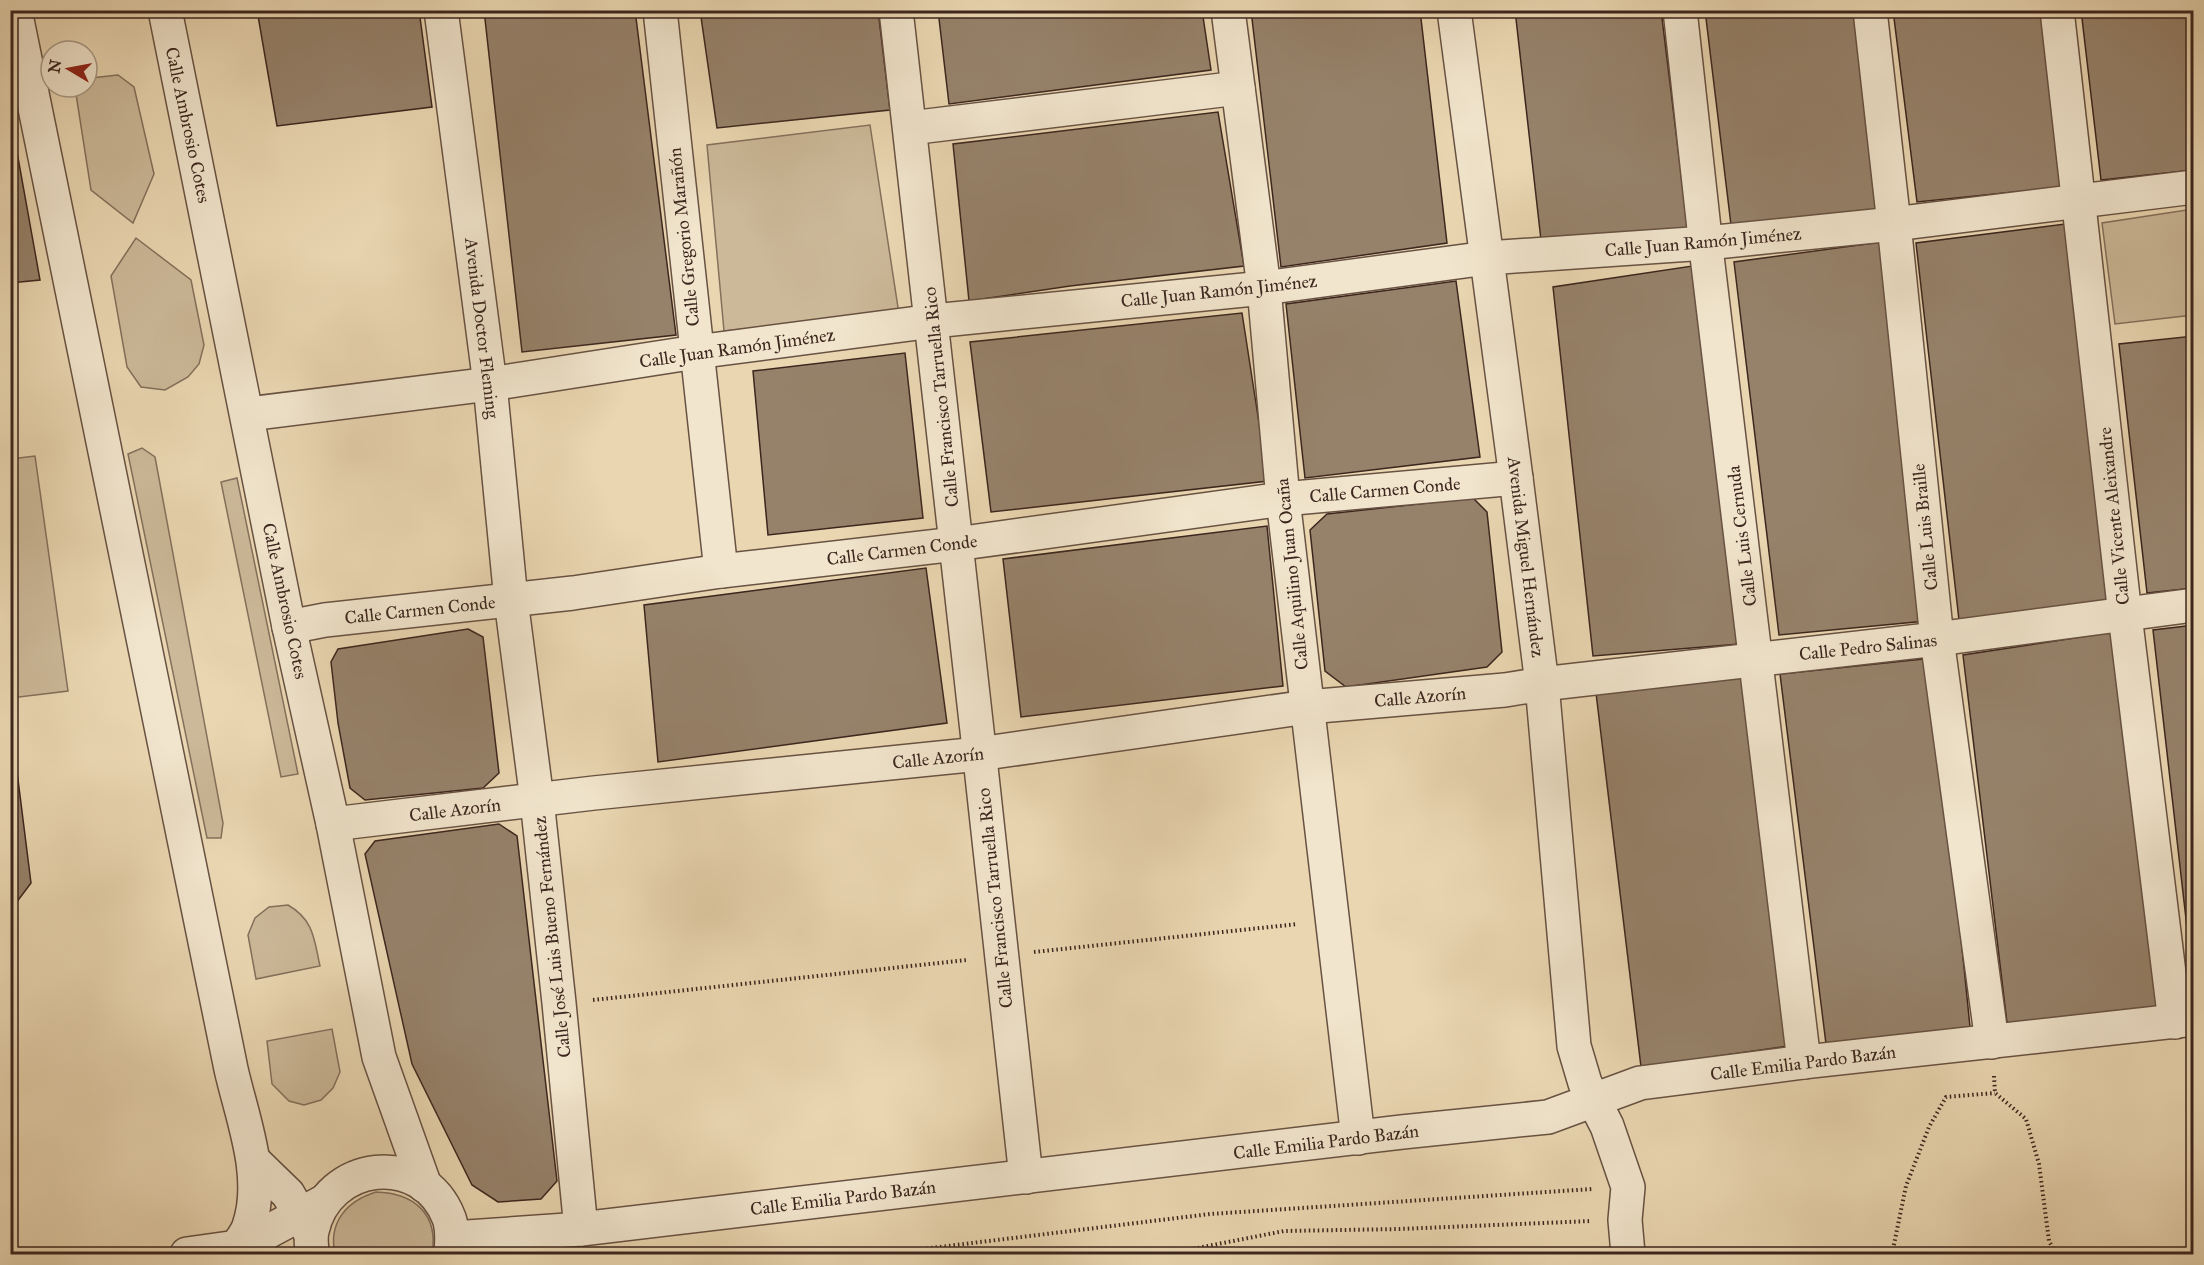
<svg xmlns="http://www.w3.org/2000/svg" width="2204" height="1265" font-family="'IM FELL Great Primer',serif">
	<style>
		.green { fill: #ccb999; stroke: #84705c; stroke-width: 1.5 }
		.building { fill: #96826b; stroke: #3c261e; stroke-width: 1.5 }
		.lines { fill: none; stroke-linecap: round; stroke-linejoin: round }
		.minor-casing { stroke: #685243; stroke-width: 36 }
		.path { stroke: #3c261e; stroke-width: 4; stroke-dasharray: 1.5 3; stroke-linecap: butt }
		.minor { stroke: #f1e5cd; stroke-width: 33 }
		.labels { text-anchor: middle; dominant-baseline: central; stroke-width: 6; stroke-linejoin: round; paint-order: stroke }
		.street-label { font-size: 18px; fill: #3c261e; stroke: #f1e5cd }
	</style>
	<rect width="100%" height="100%" fill="#ead7b2"/>
	<filter id="stains"><feTurbulence type="fractalNoise" baseFrequency=".00333" numOctaves="4"/><feColorMatrix values="0 0 0 0 .2 0 0 0 0 .09 0 0 0 0 .02 0 0 0 .5 -.17"/></filter>
	<radialGradient id="worn" r=".72"><stop offset=".6" stop-color="#630" stop-opacity="0"/><stop offset="1" stop-color="#630" stop-opacity=".3"/></radialGradient>
	<!-- green -->
	<g class="green">
		<polygon points="118,75 134,87 154,174 133,223 91,190 76,94 83,87 87,87 87,82 91,78"/>
		<polygon points="870,125 899,314 724,331 707,145"/>
		<polygon points="2193,209 2193,315 2115,324 2102,223"/>
		<polygon points="136,238 191,280 204,345 199,364 188,377 165,390 141,387 127,367 111,276"/>
		<polygon points="142,448 155,457 223,823 221,838 207,838 128,454"/>
		<polygon points="35,456 68,691 11,698 11,459"/>
		<polygon points="237,478 298,774 281,777 221,482"/>
		<path d="M 288,905 C 314,920 314,939 320,966 L 256,979 L 248,935 L 255,918 L 269,907 Z"/>
		<polygon points="332,1029 340,1072 333,1088 321,1100 304,1105 289,1101 272,1084 267,1041"/>
		<path d="M 376,1192 C 414,1193 439,1214 432,1254 L 335,1254 C 328,1222 347,1201 376,1192 Z"/>
	</g>
	<!-- building -->
	<g class="building">
		<polygon points="257,10 419,10 432,107 277,126"/>
		<polygon points="484,10 635,10 676,335 522,352"/>
		<polygon points="700,10 878,10 890,110 717,128"/>
		<polygon points="938,10 1202,10 1211,70 949,104"/>
		<polygon points="1251,10 1420,10 1447,243 1281,267"/>
		<polygon points="1515,10 1661,10 1688,230 1541,240"/>
		<polygon points="1705,10 1857,10 1879,209 1731,225"/>
		<polygon points="1893,10 2042,10 2062,187 1917,202"/>
		<polygon points="2081,10 2194,10 2194,170 2101,180"/>
		<polygon points="1218,112 1244,266 1070,286 969,301 953,144"/>
		<polygon points="10,113 40,280 10,283"/>
		<polygon points="2065,224 2112,599 1959,620 1916,243"/>
		<polygon points="1881,242 1926,621 1779,635 1734,262"/>
		<polygon points="1699,265 1740,644 1593,656 1553,287"/>
		<polygon points="1456,281 1480,457 1305,478 1286,304"/>
		<polygon points="1242,313 1268,481 991,512 970,342"/>
		<polygon points="2194,336 2194,588 2147,593 2119,344"/>
		<polygon points="905,353 923,518 768,535 753,371"/>
		<polygon points="1473,498 1487,512 1502,652 1487,667 1346,687 1325,671 1310,530 1327,514"/>
		<polygon points="1267,526 1283,686 1021,717 1003,559"/>
		<polygon points="926,568 947,723 658,762 644,605"/>
		<polygon points="2194,625 2194,989 2153,630"/>
		<polygon points="468,629 483,637 499,773 483,788 365,800 350,788 338,723 331,662 338,649"/>
		<polygon points="2120,631 2160,1007 2007,1023 1963,655"/>
		<polygon points="1933,658 1970,1027 1826,1044 1780,674"/>
		<polygon points="1746,675 1788,1046 1641,1067 1596,693"/>
		<polygon points="10,716 31,883 10,911"/>
		<polygon points="499,824 517,836 557,1181 541,1199 498,1202 472,1185 412,1064 365,854 375,841"/>
	</g>
	<g class="lines">
		<defs>
			<g id="minor">
				<path d="M 15,10 L 231,1069 C 242,1118 266,1176 249,1226 C 247,1233 241,1240 237,1247"/>
				<polyline points="165,10 289,627 333,824 379,1057 425,1186"/>
				<polyline points="441,10 490,384 511,600 537,800 559,1003 581,1229"/>
				<polyline points="660,10 721,571"/>
				<path d="M 896,10 C 943,399 982,788 1026,1177"/>
				<polyline points="1228,10 1264,288 1283,499 1358,1138"/>
				<polyline points="1454,10 1516,478 1542,684 1574,1046 1585,1083 1607,1126 1628,1187 1625,1220 1628,1254"/>
				<polyline points="1680,10 1707,256 1804,1062"/>
				<polyline points="1870,10 1894,224 1937,639 1992,1042"/>
				<polyline points="2057,10 2125,615 2175,1022"/>
				<polyline points="910,128 1238,88"/>
				<polyline points="248,414 490,384 696,352 933,321 1264,288 1487,258 1706,243 1894,224 2194,187"/>
				<polyline points="289,627 325,620 573,593 721,571 956,544 1283,499 1516,478"/>
				<polyline points="333,824 594,793 979,754 1307,707 1505,690 1542,684 1937,639 2194,605"/>
				<polyline points="254,1161 288,1194 311,1234"/>
				<polyline points="453,1238 581,1229 1402,1132 1548,1117 1640,1083 1804,1062 2194,1019"/>
				<polyline points="187,1254 237,1247 249,1242 323,1202"/>
				<path d="M 312,1254 C 312,1247 310,1239 312,1231 C 327,1161 422,1149 449,1218 C 453,1229 452,1242 451,1254"/>
			</g>
		</defs>
		<!-- minor casing -->
		<use href="#minor" class="minor-casing"/>
		<!-- path -->
		<g class="path">
			<polyline points="1034,952 1298,924"/>
			<polyline points="593,1000 967,960"/>
			<polyline points="1994,1076 1995,1093 2026,1119 2039,1164 2049,1241 2056,1254"/>
			<polyline points="882,1254 1210,1214 1592,1189"/>
			<polyline points="1167,1254 1284,1231 1400,1229 1592,1221"/>
			<polyline points="1892,1254 1906,1186 1929,1127 1946,1097 1995,1093"/>
		</g>
		<!-- minor -->
		<use href="#minor" class="minor"/>
	</g>
	<g class="labels">
		<!-- street labels -->
		<g class="street-label">
			<text transform="translate(188 125) rotate(78)">Calle Ambrosio Cotes</text>
			<text transform="translate(684 237) rotate(-96)">Calle Gregorio Marañón</text>
			<text transform="translate(1703 242) rotate(-5)">Calle Juan Ramón Jiménez</text>
			<text transform="translate(1219 291) rotate(-6)">Calle Juan Ramón Jiménez</text>
			<text transform="translate(482 328) rotate(83)">Avenida Doctor Fleming</text>
			<text transform="translate(737 348) rotate(-8)">Calle Juan Ramón Jiménez</text>
			<text transform="translate(941 397) rotate(-96)">Calle Francisco Tarruella Rico</text>
			<text transform="translate(1385 490) rotate(-5)">Calle Carmen Conde</text>
			<text transform="translate(2114 516) rotate(-96)">Calle Vicente Aleixandre</text>
			<text transform="translate(1925 527) rotate(-96)">Calle Luis Braille</text>
			<text transform="translate(1742 536) rotate(-97)">Calle Luis Cernuda</text>
			<text transform="translate(902 550) rotate(-7)">Calle Carmen Conde</text>
			<text transform="translate(1526 557) rotate(83)">Avenida Miguel Hernández</text>
			<text transform="translate(1292 574) rotate(-96)">Calle Aquilino Juan Ocaña</text>
			<text transform="translate(285 601) rotate(78)">Calle Ambrosio Cotes</text>
			<text transform="translate(420 610) rotate(-6)">Calle Carmen Conde</text>
			<text transform="translate(1868 647) rotate(-6)">Calle Pedro Salinas</text>
			<text transform="translate(1420 697) rotate(-5)">Calle Azorín</text>
			<text transform="translate(938 758) rotate(-6)">Calle Azorín</text>
			<text transform="translate(455 810) rotate(-7)">Calle Azorín</text>
			<text transform="translate(995 898) rotate(-96)">Calle Francisco Tarruella Rico</text>
			<text transform="translate(552 937) rotate(-96)">Calle José Luis Bueno Fernández</text>
			<text transform="translate(1803 1063) rotate(-7)">Calle Emilia Pardo Bazán</text>
			<text transform="translate(1326 1142) rotate(-7)">Calle Emilia Pardo Bazán</text>
			<text transform="translate(843 1198) rotate(-7)">Calle Emilia Pardo Bazán</text>
		</g>
	</g>
	<!-- margin -->
	<rect width="2204" height="1265" fill="none" stroke="#ead7b2" stroke-width="36"/>
	<rect x="12" y="12" width="2180" height="1241" fill="none" stroke="#3c261e" stroke-width="3"/>
	<rect x="18" y="18" width="2168" height="1229" fill="none" stroke="#3c261e" stroke-width="1.5"/>
	<!-- north arrow -->
	<g transform="translate(69 69) rotate(280)"><circle r="28" fill="#f1e5cd" stroke="#a99987" stroke-width="1.5"/>
	<path d="M0-4.5L10 22L0 15L-10 22Z" fill="#8f2418"/>
	<text y="-9" font-size="16" font-weight="bold" text-anchor="middle" fill="#3c261e">N</text>
	</g>
	<rect width="100%" height="100%" filter="url(#stains)"/>
	<rect width="100%" height="100%" fill="url(#worn)"/>
</svg>
